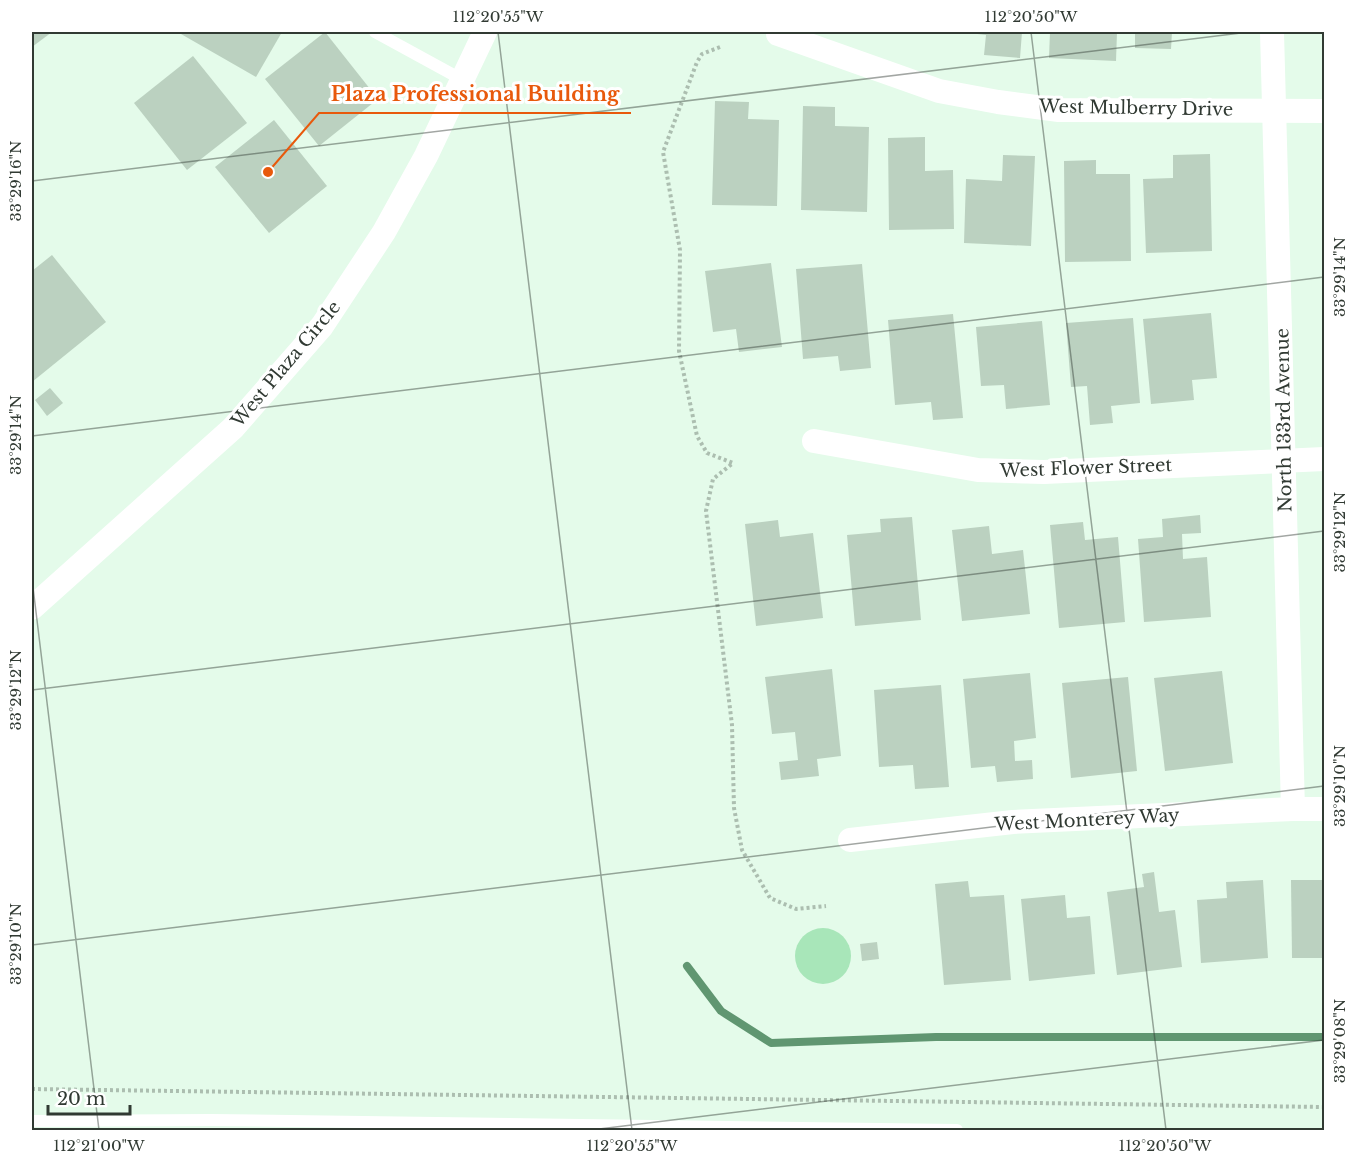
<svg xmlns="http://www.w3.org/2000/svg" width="1356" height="1162" font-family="'Libre Baskerville',serif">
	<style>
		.green { fill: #a8e6b9 }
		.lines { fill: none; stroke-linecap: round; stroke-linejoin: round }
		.stream { stroke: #609671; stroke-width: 8 }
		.building { fill: #bbd1c0 }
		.path { stroke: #acbeb0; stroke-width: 4; stroke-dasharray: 3 3; stroke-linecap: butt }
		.service { stroke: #fff; stroke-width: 12 }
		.minor { stroke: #fff; stroke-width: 24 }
		.ticks { fill: none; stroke: #313a33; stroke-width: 1.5; stroke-opacity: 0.45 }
		.labels { text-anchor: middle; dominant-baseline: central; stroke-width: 6; stroke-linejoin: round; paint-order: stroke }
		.street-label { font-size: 18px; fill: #313a33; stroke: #fff }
		.leader { fill: none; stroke: #e8590c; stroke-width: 2 }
		.callout-dot { fill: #e8590c; stroke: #fff; stroke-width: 2 }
		.callout-label { font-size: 20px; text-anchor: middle; font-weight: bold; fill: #e8590c; stroke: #fff; stroke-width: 6; stroke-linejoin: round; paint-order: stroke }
		.neatline { fill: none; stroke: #313a33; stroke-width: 2 }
		.ticks-label { font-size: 15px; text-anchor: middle; fill: #313a33 }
	</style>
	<rect width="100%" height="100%" fill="#e4fbea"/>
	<!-- green -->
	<circle class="green" cx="823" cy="956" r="28"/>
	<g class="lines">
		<!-- stream -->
		<polyline class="stream" points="687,966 721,1011 771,1043 936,1037 1324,1037"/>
	</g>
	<!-- building -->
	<g class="building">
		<polygon points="32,32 52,32 32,47"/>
		<polygon points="183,32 282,32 256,77 181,34"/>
		<polygon points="325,32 378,99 319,146 265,79"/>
		<polygon points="960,32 1022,32 1020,58 984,55 986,35"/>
		<polygon points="1050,32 1117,32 1116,61 1049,58"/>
		<polygon points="1135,32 1172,32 1171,49 1135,48"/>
		<polygon points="193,56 247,123 187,170 134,103"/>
		<polygon points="715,101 749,102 748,119 779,120 777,206 712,205"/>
		<polygon points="803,106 835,107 835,126 869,127 867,212 801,210"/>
		<polygon points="274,120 327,186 269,233 215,167"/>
		<polygon points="925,137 925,171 953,170 954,229 889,230 888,138"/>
		<polygon points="1210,154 1212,251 1146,253 1143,179 1173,178 1173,155"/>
		<polygon points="1003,155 1035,156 1031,246 964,243 966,179 1002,181"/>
		<polygon points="1096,160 1096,174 1130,174 1131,261 1065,262 1064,161"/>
		<polygon points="52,255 106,322 32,382 32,271"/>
		<polygon points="771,263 782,347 739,352 736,329 713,332 705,271"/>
		<polygon points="862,264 871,368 840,371 838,356 803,359 796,269"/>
		<polygon points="1211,313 1217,378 1192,380 1194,400 1151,404 1143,319"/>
		<polygon points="953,314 963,418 933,420 931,402 895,405 888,320"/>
		<polygon points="1133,318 1140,403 1111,406 1113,423 1090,425 1087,386 1071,387 1066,323"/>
		<polygon points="1042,321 1050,405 1006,409 1004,385 981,386 976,327"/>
		<polygon points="50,388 63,403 47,416 35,400"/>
		<polygon points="1200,515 1201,533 1182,534 1183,559 1207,557 1211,617 1144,622 1138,539 1163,537 1162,519"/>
		<polygon points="912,517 921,620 855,626 847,535 881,532 880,519"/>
		<polygon points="778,520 780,537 813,533 823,618 756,626 745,524"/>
		<polygon points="1083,522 1085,540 1118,537 1125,622 1059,628 1050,525"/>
		<polygon points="989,526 992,554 1023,550 1030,614 962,621 952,530"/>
		<polygon points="832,669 841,756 817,759 819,776 781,780 779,762 798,760 795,732 772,734 765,677"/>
		<polygon points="1222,671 1233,763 1165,771 1154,678"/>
		<polygon points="1030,673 1036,738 1014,741 1015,761 1032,760 1033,779 997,782 995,766 971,768 963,679"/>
		<polygon points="1128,677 1137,771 1071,778 1062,683"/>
		<polygon points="941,685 949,787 915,789 913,765 879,767 874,690"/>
		<polygon points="1154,872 1159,912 1175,910 1182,967 1117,975 1107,892 1144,887 1142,874"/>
		<polygon points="1263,880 1268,958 1201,963 1197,900 1227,898 1226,882"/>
		<polygon points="1291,880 1324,880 1324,958 1292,958"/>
		<polygon points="968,881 970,897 1004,895 1011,980 944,985 935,884"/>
		<polygon points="1065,895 1067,918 1090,916 1095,974 1029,981 1021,899"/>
		<polygon points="877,942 879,959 862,961 860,944"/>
	</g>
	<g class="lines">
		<!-- path -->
		<g class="path">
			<polyline points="720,47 702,54 697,62 663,152 680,250 679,351 697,436 707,453 733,463 713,479 706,511 732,725 734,808 742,850 770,898 796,909 826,906"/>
			<polyline points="32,1089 1324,1107"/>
		</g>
		<!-- service -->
		<g class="service">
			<polyline points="375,32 461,79"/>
			<polyline points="32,1121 211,1120 957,1130"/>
		</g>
		<!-- minor -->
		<g class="minor">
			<polyline points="1272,32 1293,809"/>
			<polyline points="778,34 939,91 998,102 1059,110 1324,111"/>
			<polyline points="814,441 978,470 1044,472 1324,459"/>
			<polyline points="32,608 233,428 322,326 384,232 426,156 485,32"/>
			<polyline points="850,840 1013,822 1293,809 1324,809"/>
		</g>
	</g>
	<!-- ticks -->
	<path class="ticks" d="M 498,32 L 632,1130M 1031,32 L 1166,1130M 32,181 L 1249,32M 32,436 L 1324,277M 32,579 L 99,1130M 32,690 L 1324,531M 32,945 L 1324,786M 591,1130 L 1324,1040"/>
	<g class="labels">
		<!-- street labels -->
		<g class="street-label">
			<text transform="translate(1136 108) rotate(1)">West Mulberry Drive</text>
			<text transform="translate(286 364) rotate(-50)">West Plaza Circle</text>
			<text transform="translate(1284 420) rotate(-91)">North 133rd Avenue</text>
			<text transform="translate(1086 468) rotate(-2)">West Flower Street</text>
			<text transform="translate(1087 820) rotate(-3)">West Monterey Way</text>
		</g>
	</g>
	<!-- callouts -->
	<path class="leader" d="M268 172L319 113H631"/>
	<circle class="callout-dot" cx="268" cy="172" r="6"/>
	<g class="callout-label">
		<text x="475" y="101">Plaza Professional Building</text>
	</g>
	<!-- border -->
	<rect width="1356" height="1162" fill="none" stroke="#ffffff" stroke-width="66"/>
	<!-- scale -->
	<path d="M48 1105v9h82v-9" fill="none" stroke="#313a33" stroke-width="3"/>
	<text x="57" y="1105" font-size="18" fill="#313a33" stroke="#ffffff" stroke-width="4.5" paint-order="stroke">20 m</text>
	<rect x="33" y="33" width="1290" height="1096" class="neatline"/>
	<g class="ticks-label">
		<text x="498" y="22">112°20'55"W</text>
		<text x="1031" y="22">112°20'50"W</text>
		<text transform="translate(16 181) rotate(-90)" y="5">33°29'16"N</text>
		<text transform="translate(1340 277) rotate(-90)" y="5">33°29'14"N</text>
		<text transform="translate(16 435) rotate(-90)" y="5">33°29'14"N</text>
		<text transform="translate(1340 532) rotate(-90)" y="5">33°29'12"N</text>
		<text transform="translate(16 690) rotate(-90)" y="5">33°29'12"N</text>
		<text transform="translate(1340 786) rotate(-90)" y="5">33°29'10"N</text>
		<text transform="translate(16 944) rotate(-90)" y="5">33°29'10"N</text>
		<text transform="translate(1340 1041) rotate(-90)" y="5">33°29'08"N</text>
		<text x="99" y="1151">112°21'00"W</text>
		<text x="632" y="1151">112°20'55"W</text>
		<text x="1165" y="1151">112°20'50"W</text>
	</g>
</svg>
